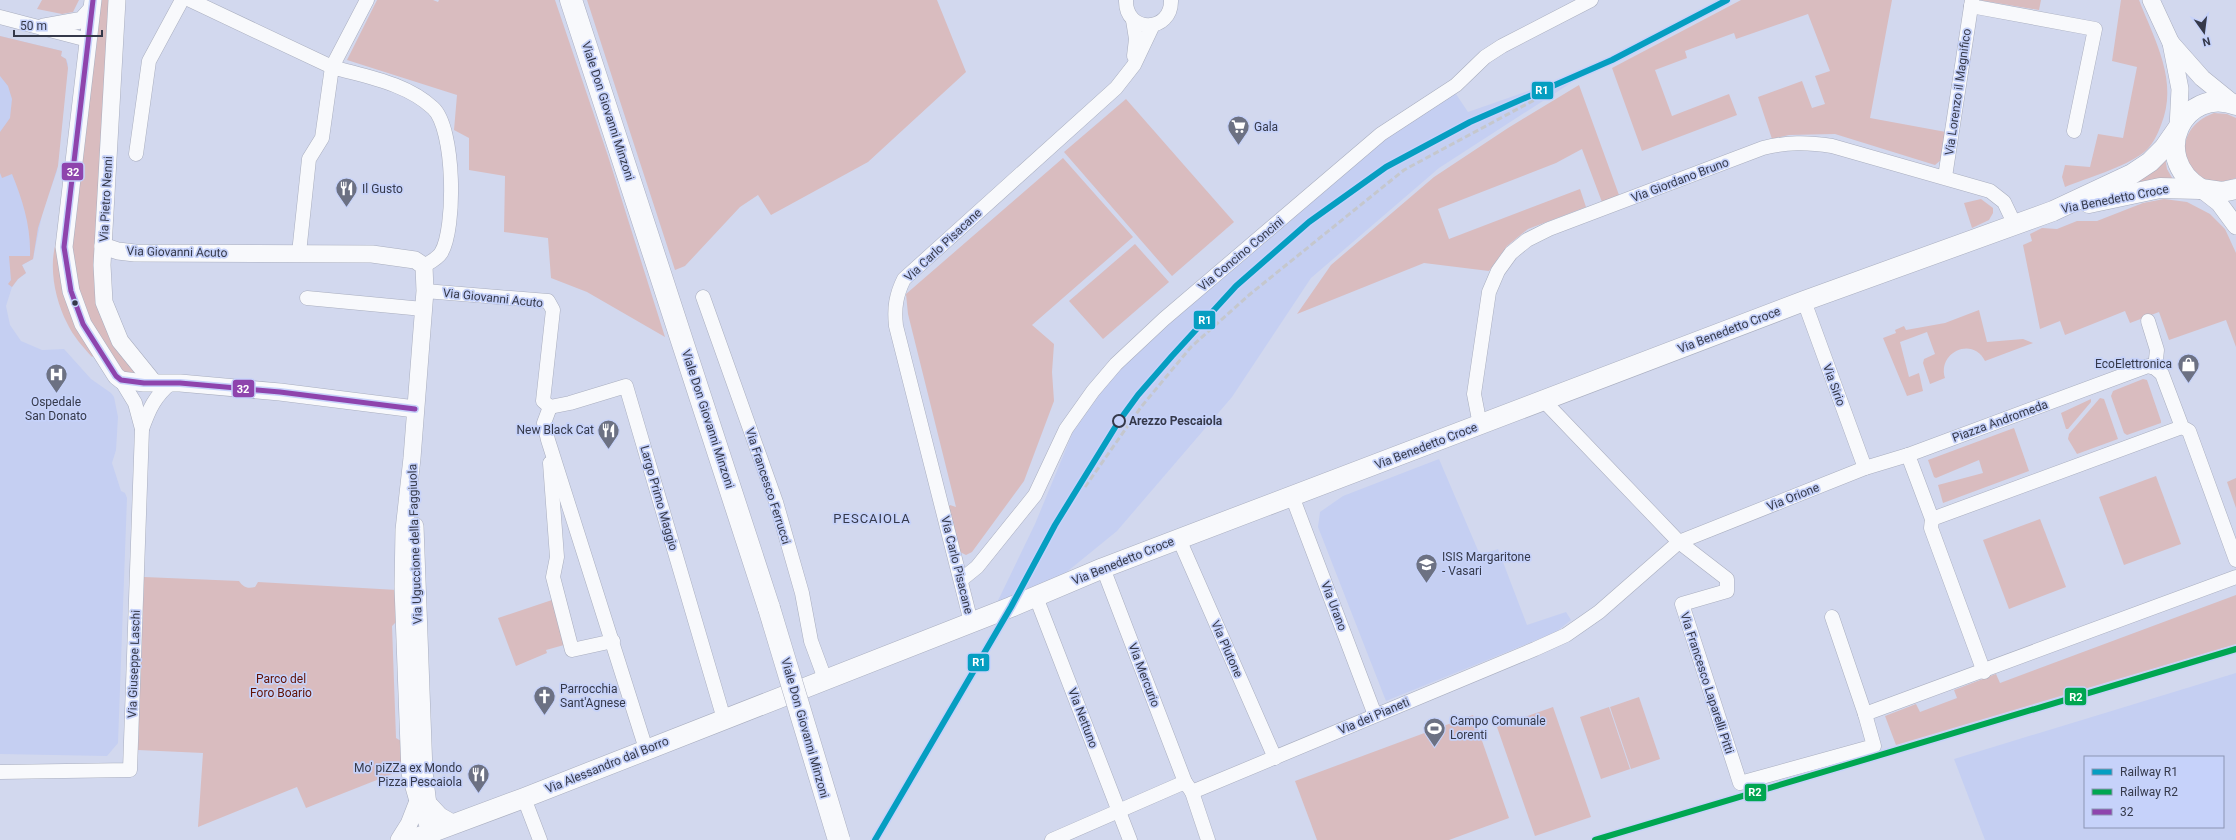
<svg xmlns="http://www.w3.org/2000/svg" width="2236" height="840" font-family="Roboto,sans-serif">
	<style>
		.built { fill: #c5cff2; fill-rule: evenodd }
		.green { fill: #d9bcbf }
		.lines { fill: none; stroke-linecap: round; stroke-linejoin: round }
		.minor-casing { stroke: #a9aebf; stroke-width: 15 }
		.tertiary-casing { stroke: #a9aebf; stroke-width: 18 }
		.secondary-casing { stroke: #a9aebf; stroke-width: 21 }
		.primary-casing { stroke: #a9aebf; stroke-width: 23 }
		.minor { stroke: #f8f9fc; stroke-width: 14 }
		.tertiary { stroke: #f8f9fc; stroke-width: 17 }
		.secondary { stroke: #f8f9fc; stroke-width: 20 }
		.primary { stroke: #f8f9fc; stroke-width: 22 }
		.rail { stroke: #c5c7cd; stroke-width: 3; stroke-dasharray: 6 3; stroke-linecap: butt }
		.primary-bridge-casing { stroke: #a9aebf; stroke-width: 23; stroke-linecap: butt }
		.primary-bridge { stroke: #f8f9fc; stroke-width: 22 }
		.bus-1-casing { stroke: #c6d2fa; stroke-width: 8 }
		.bus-1 { stroke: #8e44ad; stroke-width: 5 }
		.rail-1-casing { stroke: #c6d2fa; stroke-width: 9 }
		.rail-2-casing { stroke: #c6d2fa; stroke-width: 9 }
		.rail-1 { stroke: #059ec1; stroke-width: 6 }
		.rail-2 { stroke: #00a651; stroke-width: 6 }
		.bus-dot { fill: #35394a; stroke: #c6d2fa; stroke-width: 1.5 }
		.stop-dot { fill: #c6d2fa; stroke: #35394a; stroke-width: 2 }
		.labels { text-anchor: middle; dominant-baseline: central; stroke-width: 3.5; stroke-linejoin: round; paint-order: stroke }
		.street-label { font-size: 12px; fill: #35394a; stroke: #c6d2fa }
		.poi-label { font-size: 12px; fill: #35394a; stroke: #c6d2fa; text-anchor: start }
		.stop-label { font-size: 12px; font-weight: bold; fill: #35394a; stroke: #c6d2fa; text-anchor: start }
		.park-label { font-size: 12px; fill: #611103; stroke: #c6d2fa }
		.neighbourhood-label { font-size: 13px; letter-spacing: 1px; fill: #35394a; stroke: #c6d2fa }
		.line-badge { stroke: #c6d2fa; stroke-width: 1.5 }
		.badge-label { font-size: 11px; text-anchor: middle; font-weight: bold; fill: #fff }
	</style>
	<rect width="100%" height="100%" fill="#d2d8ee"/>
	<!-- built -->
	<g class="built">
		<polygon points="0,36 62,51 61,56 66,59 68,64 57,171 43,210 33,259 22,265 26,273 18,279 12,287 6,306 10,325 21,341 42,350 64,349 91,379 111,393 114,397 118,417 116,450 112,463 121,491 125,493 127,498 118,743 107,756 0,754"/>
		<polygon points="1594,68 1439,168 1311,278 1232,397 1117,531 1036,597 991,615 1035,524 1073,432 1113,376 1146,342 1384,137 1454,91 1468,112"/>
		<polygon points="1439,459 1480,555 1498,549 1527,625 1566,612 1571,620 1556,632 1386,701 1318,527 1320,512 1343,496"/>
		<path d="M 2236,673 L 2236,840 L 1985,840 L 1954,759 ZM 2085,757 L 2223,757 L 2223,827 L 2085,827 Z"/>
	</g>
	<!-- green -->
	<g class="green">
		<polygon points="42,0 79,0 73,12 62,14 37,9"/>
		<path d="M 97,0 L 111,0 L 98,289 L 146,374 C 121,379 117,367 105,348 L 92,357 C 83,347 73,336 67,323 C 53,296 46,255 62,228 Z"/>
		<polygon points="377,0 433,0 438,2 439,0 555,0 608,156 665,337 587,292 551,278 548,238 504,232 505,176 469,170 469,138 454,130 457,95 347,60"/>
		<polygon points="587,0 937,0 966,72 868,162 771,215 758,195 740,207 685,266 675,270"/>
		<polygon points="1741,0 1892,0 1870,118 1946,132 1941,160 1935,165 1835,134 1789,135 1772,139 1758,97 1802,81 1812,108 1825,104 1815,76 1830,71 1808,14 1736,39 1734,33 1685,51 1687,58 1655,70 1672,116 1729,94 1737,115 1642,151 1612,68"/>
		<polygon points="1979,0 2041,0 2039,10"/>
		<path d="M 2121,0 L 2139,0 C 2155,41 2179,82 2161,125 C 2157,136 2152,146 2143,153 C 2125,167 2087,178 2065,187 L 2062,177 L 2065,165 L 2090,167 L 2098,134 L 2123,138 L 2137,67 L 2112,61 Z"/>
		<path d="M 0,36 L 62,51 L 61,56 L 66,59 L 68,68 L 58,166 L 38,228 L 33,259 L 22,265 L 26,273 L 18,279 L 12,287 L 8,284 L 11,280 L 9,256 L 30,256 C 31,227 23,201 12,174 L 2,178 L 0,173 L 0,132 L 10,118 L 12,99 L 8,86 L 0,76 Z"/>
		<polygon points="1579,85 1619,195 1602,202 1582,149 1556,163 1438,209 1449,239 1580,189 1586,207 1528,229 1507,246 1489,271 1424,263 1297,314 1331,265 1434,177 1508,128"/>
		<polygon points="1126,99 1234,222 1172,276 1064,152"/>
		<path d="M 2214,113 L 2227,114 L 2236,118 L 2236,178 C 2186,197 2162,132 2214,113 Z"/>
		<polygon points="2165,157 2167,169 2175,183 2120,189"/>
		<polygon points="1063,158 1133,237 1032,325 1054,344 1052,372 1054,401 1024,481 972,552 966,555 958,551 947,509 950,505 956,507 908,314 906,294"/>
		<polygon points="1981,199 1993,208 1993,213 1989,220 1972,228 1964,203"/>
		<polygon points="2164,199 2187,202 2210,214 2225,229 2236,253 2236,347 2226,320 2169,340 2159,312 2130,323 2125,311 2065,335 2060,321 2040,329 2023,245 2032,241 2030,234 2042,228 2057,229 2077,221 2097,221 2143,203"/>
		<polygon points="1135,244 1169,282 1103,339 1069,301"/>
		<path d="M 1979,310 L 1987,342 L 2023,339 L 2033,343 L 1985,361 C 1973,336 1937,352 1945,378 L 1930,384 L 1923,363 L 1924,359 L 1935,354 L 1927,332 L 1900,342 L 1909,377 L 1919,373 L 1923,391 L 1907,396 L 1883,338 L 1896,333 L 1895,330 L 1904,326 L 1906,330 L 1945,323 Z"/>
		<polygon points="2143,379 2147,380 2161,421 2161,423 2127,435 2124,433 2111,396 2113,391"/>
		<polygon points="2100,398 2104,399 2118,439 2077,454 2068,439 2069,434"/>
		<polygon points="2091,399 2091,402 2068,429 2066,429 2061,413"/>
		<polygon points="2014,428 2029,471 1943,503 1938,485 1983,473 1979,460 1936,478 1934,477 1928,460"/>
		<polygon points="2156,476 2181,544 2124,565 2099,497"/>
		<polygon points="2236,478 2236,508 2227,482"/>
		<polygon points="2040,519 2066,587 2009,609 1983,540"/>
		<path d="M 144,577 L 239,581 C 243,587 247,589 255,587 L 258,582 L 397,590 L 398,620 L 392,626 L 396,738 L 401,741 L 402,770 L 306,808 L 297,787 L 198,827 L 203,753 L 138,750 Z"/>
		<polygon points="2236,595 2236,644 1896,745 1885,716 1916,704 1920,712 1957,698 1954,690 1996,674 2000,683"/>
		<polygon points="552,600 564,645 546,650 547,653 516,666 498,618"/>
		<polygon points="1639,697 1660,759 1631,769 1610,707"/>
		<polygon points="1553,707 1591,817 1535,836 1497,727"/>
		<polygon points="1609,707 1630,769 1601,779 1580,717"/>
		<polygon points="1473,715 1509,818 1449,840 1317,840 1295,781"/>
	</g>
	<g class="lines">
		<defs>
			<g id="minor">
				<polyline points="190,0 332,67 367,0"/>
				<path d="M 1126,0 C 1125,34 1172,33 1171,0"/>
				<polyline points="1971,6 2095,29 2074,131"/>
				<polyline points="0,17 88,40"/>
				<polyline points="1133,20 1136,39 1134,56"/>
				<polyline points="136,154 149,61 182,0"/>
				<polyline points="1945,177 1972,0"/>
				<path d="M 299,253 L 309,159 L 322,138 L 332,67 C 367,77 406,83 433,108 C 455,128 456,229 441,253 C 438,258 429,263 424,266"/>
				<polyline points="425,291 548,301 553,310 543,401 550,407"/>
				<polyline points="703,297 776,502 802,593 811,641 825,679"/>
				<polyline points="307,298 423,309"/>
				<polyline points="1804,301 1865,468"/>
				<polyline points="2148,321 2157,350 2155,368"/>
				<polyline points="1544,401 1679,542 1727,579 1727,591 1682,604 1740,783 1874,746 1865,714"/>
				<polyline points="550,407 570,403 626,386 724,719"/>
				<polyline points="550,407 544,423 548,440 646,749"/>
				<path d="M 1480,425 L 1474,394 L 1489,292 L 1498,271 L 1511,253 L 1527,240 L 1549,229 L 1763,148 C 1787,142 1807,142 1832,146 L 1990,191 L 2004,202 L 2015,225"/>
				<polyline points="2182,427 1932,519 1908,455 2148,366 2155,368 2162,374 2182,427 2189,431 2236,560"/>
				<path d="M 142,429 C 149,409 155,396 171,383"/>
				<polyline points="550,463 557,557 553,577 572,650 613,641"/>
				<polyline points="1292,496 1375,715"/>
				<polyline points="1932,519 1931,528 1984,672"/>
				<polyline points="1179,539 1275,758"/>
				<polyline points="1103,568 1185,782"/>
				<polyline points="961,580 977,567 1035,495 1066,429 1093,391 1116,364 1164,319 1381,134 1456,85 1485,57 1502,46 1591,0"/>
				<polyline points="1036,597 1130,840"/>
				<polyline points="1832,617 1865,714 2236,577"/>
				<path d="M 971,622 L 896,326 C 894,308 896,295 904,279 L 1116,88 L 1134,65 L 1153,25"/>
				<polyline points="0,772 130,770 142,429 135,403 121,380"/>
				<polyline points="1192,792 1208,840"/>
				<polyline points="524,798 540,840"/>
				<polyline points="1052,840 1185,782 1192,792 1535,649 1566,635 1599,612 1679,542 1865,468 1908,455"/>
			</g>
			<g id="tertiary">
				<polyline points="93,0 64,247 71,291 83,324 116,376 121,380 144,383 180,383 280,392 415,409"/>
				<polyline points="117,0 102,265 104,302 120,341 154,383"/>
				<polyline points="2151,0 2171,43 2180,89 2178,128"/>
				<polyline points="43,27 82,20 91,10"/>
				<polyline points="2171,43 2202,78 2234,104"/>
				<polyline points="2201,189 2219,203 2236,226"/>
				<polyline points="103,246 118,251 135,253 372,254 415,260 424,266 425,291 412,458 404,530 403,587 410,773 418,801 431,832"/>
				<polyline points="415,526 424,772 428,805"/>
				<polyline points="428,803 440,816 454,824"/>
				<polyline points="399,840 409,824 418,801"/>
			</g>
			<g id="secondary">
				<path d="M 2201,189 C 2148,156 2184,85 2236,105"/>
				<polyline points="2089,203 2160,188 2201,189 2222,192 2236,189"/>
				<polyline points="411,840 524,798 1011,607 1103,568 1804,301 2053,211 2132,174 2150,162 2164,148 2178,128"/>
			</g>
			<polyline id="primary" points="571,0 769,608"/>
		</defs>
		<!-- minor casing -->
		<use href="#minor" class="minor-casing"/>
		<!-- tertiary casing -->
		<use href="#tertiary" class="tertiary-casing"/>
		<!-- secondary casing -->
		<use href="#secondary" class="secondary-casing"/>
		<!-- primary casing -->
		<use href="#primary" class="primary-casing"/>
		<!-- minor -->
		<use href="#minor" class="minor"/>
		<!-- tertiary -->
		<use href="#tertiary" class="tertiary"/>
		<!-- secondary -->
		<use href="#secondary" class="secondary"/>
		<!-- primary -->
		<use href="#primary" class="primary"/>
		<!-- rail -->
		<g class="rail">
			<polyline points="1085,487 1141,407 1191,347 1249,295 1404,170 1551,91"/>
			<polyline points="875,840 1011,607 1055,525 1119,421 1138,395 1172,356 1236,286 1309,222 1386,167 1470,122 1612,60 1727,0"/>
		</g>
		<defs>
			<polyline id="primary-bridge" points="769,608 839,840"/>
		</defs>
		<!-- primary-bridge casing -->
		<use href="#primary-bridge" class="primary-bridge-casing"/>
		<!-- primary-bridge -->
		<use href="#primary-bridge" class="primary-bridge"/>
		<defs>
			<polyline id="bus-1" points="93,0 64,247 71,291 83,324 116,376 121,380 144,383 180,383 280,392 415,409"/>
		</defs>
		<!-- bus-1 casing -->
		<use href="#bus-1" class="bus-1-casing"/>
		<!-- bus-1 -->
		<use href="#bus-1" class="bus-1"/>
		<defs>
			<polyline id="rail-1" points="875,840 1011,607 1055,525 1119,421 1138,395 1172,356 1236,286 1309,222 1386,167 1470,122 1612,60 1727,0"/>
			<polyline id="rail-2" points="1595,840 2236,649"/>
		</defs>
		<!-- rail-1 casing -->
		<use href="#rail-1" class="rail-1-casing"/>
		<!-- rail-2 casing -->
		<use href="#rail-2" class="rail-2-casing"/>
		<!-- rail-1 -->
		<use href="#rail-1" class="rail-1"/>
		<!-- rail-2 -->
		<use href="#rail-2" class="rail-2"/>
	</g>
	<!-- icons -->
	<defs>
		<symbol id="supermarket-pin" viewBox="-11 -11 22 30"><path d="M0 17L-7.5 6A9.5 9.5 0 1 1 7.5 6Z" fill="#6c7183" stroke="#c6d2fa"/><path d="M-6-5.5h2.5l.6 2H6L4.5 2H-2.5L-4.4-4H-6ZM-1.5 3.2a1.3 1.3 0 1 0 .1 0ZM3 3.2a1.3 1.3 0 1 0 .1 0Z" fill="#fff"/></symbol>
		<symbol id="restaurant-pin" viewBox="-11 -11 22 30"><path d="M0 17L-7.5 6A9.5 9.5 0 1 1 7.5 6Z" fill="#6c7183" stroke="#c6d2fa"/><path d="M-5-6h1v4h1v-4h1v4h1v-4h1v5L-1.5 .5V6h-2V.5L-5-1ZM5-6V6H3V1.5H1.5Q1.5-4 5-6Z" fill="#fff"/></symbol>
		<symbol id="shop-pin" viewBox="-11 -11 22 30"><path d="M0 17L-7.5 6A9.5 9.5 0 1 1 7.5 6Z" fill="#6c7183" stroke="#c6d2fa"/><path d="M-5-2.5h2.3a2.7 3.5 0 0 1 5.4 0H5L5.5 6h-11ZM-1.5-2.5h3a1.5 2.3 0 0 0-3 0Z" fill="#fff"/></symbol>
		<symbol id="hospital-pin" viewBox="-11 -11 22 30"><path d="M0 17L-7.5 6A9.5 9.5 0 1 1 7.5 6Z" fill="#6c7183" stroke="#c6d2fa"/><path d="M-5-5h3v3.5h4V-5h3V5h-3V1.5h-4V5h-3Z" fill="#fff"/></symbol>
		<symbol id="university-pin" viewBox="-11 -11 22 30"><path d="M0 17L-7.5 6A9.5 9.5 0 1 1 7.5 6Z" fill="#6c7183" stroke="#c6d2fa"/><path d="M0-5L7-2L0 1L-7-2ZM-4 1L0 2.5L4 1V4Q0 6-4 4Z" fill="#fff"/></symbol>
		<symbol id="church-pin" viewBox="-11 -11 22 30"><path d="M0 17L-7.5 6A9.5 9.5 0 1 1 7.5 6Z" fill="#6c7183" stroke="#c6d2fa"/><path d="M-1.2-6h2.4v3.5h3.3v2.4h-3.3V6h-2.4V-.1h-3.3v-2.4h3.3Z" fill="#fff"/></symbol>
		<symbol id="stadium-pin" viewBox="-11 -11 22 30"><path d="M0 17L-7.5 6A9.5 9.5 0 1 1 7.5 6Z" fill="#6c7183" stroke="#c6d2fa"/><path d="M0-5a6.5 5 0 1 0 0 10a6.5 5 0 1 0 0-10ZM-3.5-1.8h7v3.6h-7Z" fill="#fff"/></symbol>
	</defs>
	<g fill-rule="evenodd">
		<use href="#supermarket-pin" x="1226" y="114" width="25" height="34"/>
		<use href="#restaurant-pin" x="334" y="176" width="25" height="34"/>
		<use href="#shop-pin" x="2176" y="352" width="25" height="34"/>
		<use href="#hospital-pin" x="44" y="362" width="25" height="34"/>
		<use href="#restaurant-pin" x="596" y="418" width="25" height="34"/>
		<use href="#university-pin" x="1414" y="552" width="25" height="34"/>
		<use href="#church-pin" x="532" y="684" width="25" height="34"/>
		<use href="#stadium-pin" x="1422" y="716" width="25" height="34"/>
		<use href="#restaurant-pin" x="466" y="762" width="25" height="34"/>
	</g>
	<!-- markers -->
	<circle class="bus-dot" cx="75" cy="303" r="3.5"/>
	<circle class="stop-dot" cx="1119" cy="421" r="6"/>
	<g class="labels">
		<!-- street labels -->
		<g class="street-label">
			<text transform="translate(1958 92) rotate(-82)">Via Lorenzo il Magnifico</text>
			<text transform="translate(608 111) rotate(72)">Viale Don Giovanni Minzoni</text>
			<text transform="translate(1680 180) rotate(-21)">Via Giordano Bruno</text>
			<text transform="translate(106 199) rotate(-87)">Via Pietro Nenni</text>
			<text transform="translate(2115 199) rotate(-11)">Via Benedetto Croce</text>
			<text transform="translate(943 245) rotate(-43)">Via Carlo Pisacane</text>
			<text transform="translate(177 252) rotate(1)">Via Giovanni Acuto</text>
			<text transform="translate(1241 254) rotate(-40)">Via Concino Concini</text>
			<text transform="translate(493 298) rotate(6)">Via Giovanni Acuto</text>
			<text transform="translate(1729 330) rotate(-21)">Via Benedetto Croce</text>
			<text transform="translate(1834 385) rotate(70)">Via Sirio</text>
			<text transform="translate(708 419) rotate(72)">Viale Don Giovanni Minzoni</text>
			<text transform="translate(2000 421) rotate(-20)">Piazza Andromeda</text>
			<text transform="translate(1426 446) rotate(-21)">Via Benedetto Croce</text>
			<text transform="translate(768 486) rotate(72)">Via Francesco Ferrucci</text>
			<text transform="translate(1793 497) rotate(-22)">Via Orione</text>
			<text transform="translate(659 498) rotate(74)">Largo Primo Maggio</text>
			<text transform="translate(415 544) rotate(-92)">Via Uguccione della Faggiuola</text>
			<text transform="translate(1123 561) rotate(-22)">Via Benedetto Croce</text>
			<text transform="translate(957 565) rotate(76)">Via Carlo Pisacane</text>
			<text transform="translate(1334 606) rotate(69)">Via Urano</text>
			<text transform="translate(1227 649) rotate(66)">Via Plutone</text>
			<text transform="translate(134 664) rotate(-88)">Via Giuseppe Laschi</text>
			<text transform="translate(1144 675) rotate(69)">Via Mercurio</text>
			<text transform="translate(1707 683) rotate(72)">Via Francesco Laparelli Pitti</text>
			<text transform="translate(1374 716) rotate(-23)">Via dei Pianeti</text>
			<text transform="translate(1083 718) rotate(69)">Via Nettuno</text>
			<text transform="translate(805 728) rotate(74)">Viale Don Giovanni Minzoni</text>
			<text transform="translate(607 765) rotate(-22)">Via Alessandro dal Borro</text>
		</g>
		<!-- poi labels -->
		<g class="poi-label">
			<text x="1254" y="127">Gala</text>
			<text x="362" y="189">Il Gusto</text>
			<text x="2172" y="364" text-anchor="end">EcoElettronica</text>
			<text x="56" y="402" text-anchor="middle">Ospedale<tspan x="56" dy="14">San Donato</tspan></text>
			<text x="594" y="430" text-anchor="end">New Black Cat</text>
			<text x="1442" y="557">ISIS Margaritone<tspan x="1442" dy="14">- Vasari</tspan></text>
			<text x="560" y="689">Parrocchia<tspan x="560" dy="14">Sant'Agnese</tspan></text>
			<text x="1450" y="721">Campo Comunale<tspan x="1450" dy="14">Lorenti</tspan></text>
			<text x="462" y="768" text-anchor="end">Mo' piZZa ex Mondo<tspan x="462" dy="14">Pizza Pescaiola</tspan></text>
		</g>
		<!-- stop labels -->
		<g class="stop-label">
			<text x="1129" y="421">Arezzo Pescaiola</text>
		</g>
		<!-- park labels -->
		<g class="park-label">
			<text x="281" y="679">Parco del<tspan x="281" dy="14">Foro Boario</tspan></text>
		</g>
		<!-- neighbourhood labels -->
		<g class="neighbourhood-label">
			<text x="872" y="518">PESCAIOLA</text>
		</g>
	</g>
	<g class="line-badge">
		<rect x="1531" y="81" width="23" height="19" rx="4" fill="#059ec1"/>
		<rect x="61" y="162" width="23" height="19" rx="4" fill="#8e44ad"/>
		<rect x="1193" y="310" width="23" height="20" rx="4" fill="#059ec1"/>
		<rect x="232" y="379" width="23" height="19" rx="4" fill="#8e44ad"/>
		<rect x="967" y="653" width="23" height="19" rx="4" fill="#059ec1"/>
		<rect x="2064" y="687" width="23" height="19" rx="4" fill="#00a651"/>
		<rect x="1744" y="783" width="23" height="19" rx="4" fill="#00a651"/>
	</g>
	<g class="badge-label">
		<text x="1542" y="94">R1</text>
		<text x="73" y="176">32</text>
		<text x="1205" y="324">R1</text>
		<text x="243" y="393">32</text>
		<text x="979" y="666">R1</text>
		<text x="2076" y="701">R2</text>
		<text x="1755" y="796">R2</text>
	</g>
	<!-- legend -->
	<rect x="2084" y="756" width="140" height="72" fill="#c6d2fa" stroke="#8c95b4"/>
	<rect x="2092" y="769" width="20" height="6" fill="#059ec1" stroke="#8c95b4"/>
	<text x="2120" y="776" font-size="12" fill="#35394a">Railway R1</text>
	<rect x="2092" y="789" width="20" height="6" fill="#00a651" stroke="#8c95b4"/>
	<text x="2120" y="796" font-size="12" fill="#35394a">Railway R2</text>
	<rect x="2092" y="809" width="20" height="6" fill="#8e44ad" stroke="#8c95b4"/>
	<text x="2120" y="816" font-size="12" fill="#35394a">32</text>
	<!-- north arrow -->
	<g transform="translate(2204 32) rotate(166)" stroke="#c6d2fa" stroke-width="3" paint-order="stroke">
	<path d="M0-3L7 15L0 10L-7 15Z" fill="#35394a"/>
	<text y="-6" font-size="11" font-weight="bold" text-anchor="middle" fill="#35394a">N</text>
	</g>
	<!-- scale -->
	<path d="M14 30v6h88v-6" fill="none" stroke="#35394a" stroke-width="2"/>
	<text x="20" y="30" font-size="12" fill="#35394a" stroke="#c6d2fa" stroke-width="3" paint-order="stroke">50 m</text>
</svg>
